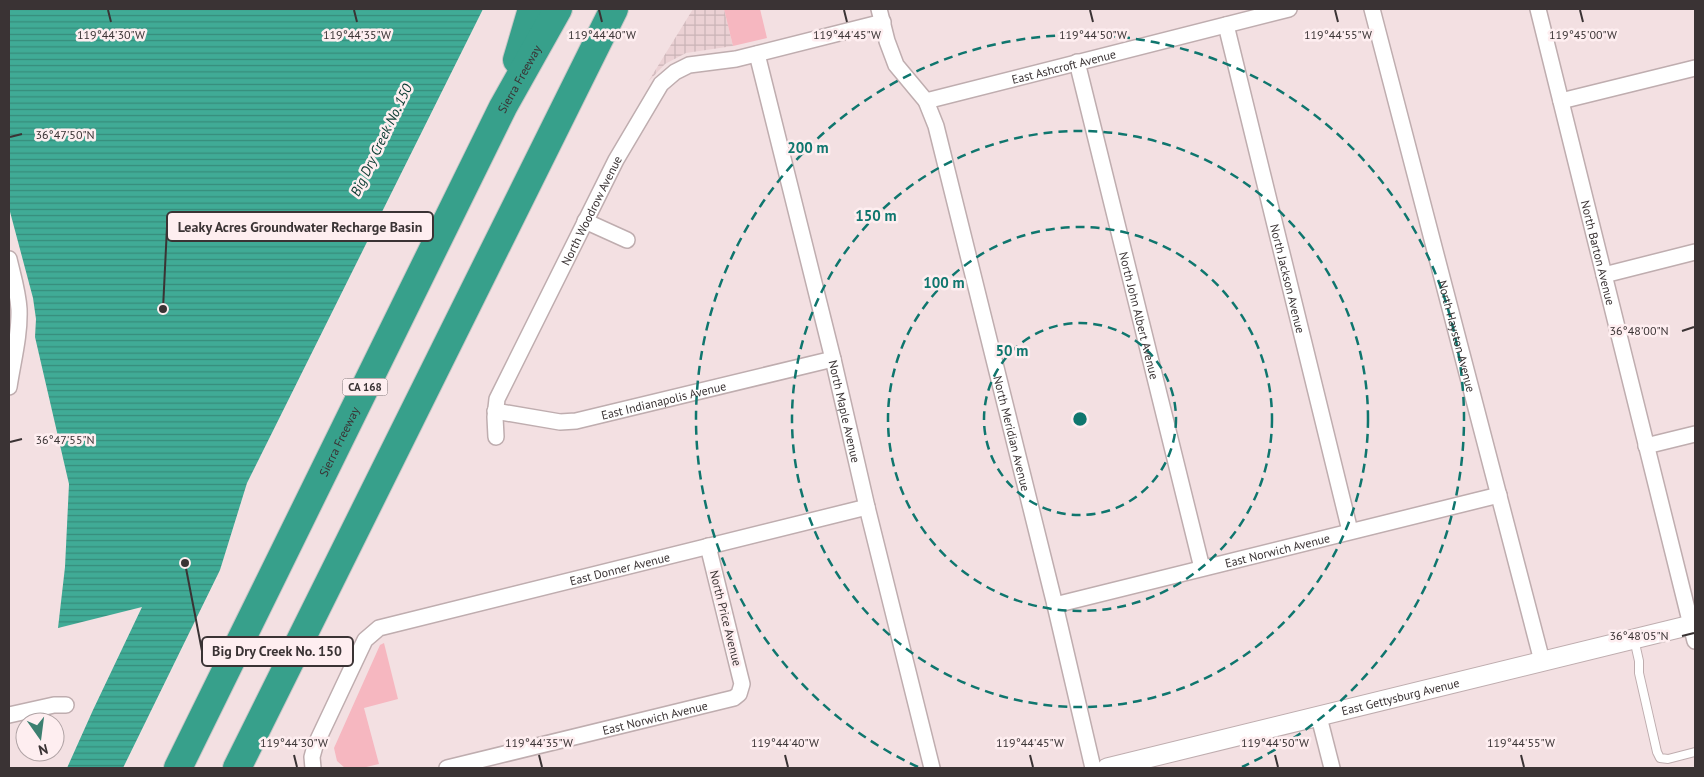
<svg xmlns="http://www.w3.org/2000/svg" width="1704" height="777" font-family="'PT Sans',sans-serif">
	<style>
		.industrial { fill: url(#industrial-grid) }
		.green { fill: #f6b7c0 }
		.water { fill: url(#water-rules) }
		.lines { fill: none; stroke-linecap: round; stroke-linejoin: round }
		.service-casing { stroke: #bfadaf; stroke-width: 10 }
		.minor-casing { stroke: #bfadaf; stroke-width: 18 }
		.tertiary-casing { stroke: #bfadaf; stroke-width: 21 }
		.motorway-casing { stroke: #c8c6c6; stroke-width: 30 }
		.service { stroke: #fff; stroke-width: 8 }
		.minor { stroke: #fff; stroke-width: 15 }
		.tertiary { stroke: #fff; stroke-width: 19 }
		.motorway { stroke: #37a08b; stroke-width: 28 }
		.ticks { fill: none; stroke: #3a3334; stroke-width: 2 }
		.ring { fill: none; stroke: #0f766e; stroke-width: 2.5; stroke-dasharray: 9 6 }
		.labels { text-anchor: middle; dominant-baseline: central; stroke-width: 5; stroke-linejoin: round; paint-order: stroke }
		.shield { fill: #feeef0; stroke: #756b6c; stroke-width: 1 }
		.shield-label { font-size: 11px; font-weight: bold; fill: #3a3334 }
		.street-label { font-size: 12px; fill: #3a3334; stroke: #feeef0 }
		.water-label { font-size: 14px; font-style: italic; fill: #083a30; stroke: #feeef0 }
		.ticks-label { font-size: 12px; text-anchor: middle; fill: #3a3334; stroke: #feeef0; stroke-width: 5; stroke-linejoin: round; paint-order: stroke }
		.centre { fill: #0f766e; stroke: #feeef0; stroke-width: 2.5 }
		.ring-label { font-size: 15px; text-anchor: middle; font-weight: bold; fill: #0f766e; stroke: #feeef0; stroke-width: 5; stroke-linejoin: round; paint-order: stroke }
		.leader { fill: none; stroke: #3a3334; stroke-width: 2 }
		.callout-dot { fill: #3a3334; stroke: #feeef0; stroke-width: 2 }
		.callout { fill: #feeef0; stroke: #3a3334; stroke-width: 2 }
		.callout-label { font-size: 14px; text-anchor: middle; font-weight: bold; fill: #3a3334 }
	</style>
	<defs>
		<pattern id="industrial-grid" width="8" height="8" patternUnits="userSpaceOnUse" patternTransform="scale(1.25)"><rect width="8" height="8" fill="#ebd1d4"/><path d="M0 4h8M4 0v8" fill="none" stroke="#cab4b7"/></pattern>
		<pattern id="water-rules" width="6" height="5" patternUnits="userSpaceOnUse" patternTransform="scale(1.25)"><rect width="6" height="5" fill="#40ab96"/><path d="M0 2.5h6" fill="none" stroke="#378c7b"/></pattern>
	</defs>
	<rect width="100%" height="100%" fill="#f3e0e2"/>
	<!-- industrial -->
	<polygon class="industrial" points="693,9 724,9 733,46 686,53 665,64 648,82"/>
	<!-- green -->
	<g class="green">
		<polygon points="724,9 760,9 767,38 733,46"/>
		<polygon points="384,643 398,699 364,708 379,764 362,768 345,768 337,761 334,748 380,645"/>
	</g>
	<!-- water -->
	<polygon class="water" points="9,9 483,9 247,483 220,570 123,768 67,768 93,710 142,607 58,628 65,567 69,484 35,337 36,319 33,298 9,208"/>
	<g class="lines">
		<defs>
			<polyline id="service" points="1634,639 1639,661 1639,673 1657,752 1660,758 1668,759 1695,752"/>
			<g id="minor">
				<path id="s1" d="M 879,9 L 887,41 L 896,65 L 926,101 L 936,126 L 1055,605 L 1093,768"/>
				<path id="s2" d="M 1372,9 L 1542,661"/>
				<path id="s3" d="M 1538,9 L 1695,641"/>
				<path id="s4" d="M 1226,25 L 1350,531"/>
				<path id="s5" d="M 757,54 L 833,359 L 867,507 L 932,768"/>
				<path id="s6" d="M 1077,62 L 1202,568"/>
				<path id="s7" d="M 926,101 L 1289,9"/>
				<polyline points="1561,101 1695,68"/>
				<polyline points="585,221 627,240"/>
				<path d="M 9,259 C 13,276 18,292 19,309 C 20,335 13,361 9,387"/>
				<polyline points="1604,275 1695,252"/>
				<path id="s8" d="M 495,411 L 560,422 L 576,421 L 833,359"/>
				<path id="s9" d="M 496,437 L 495,417 L 497,399 L 616,160 L 661,84 L 675,72 L 689,65 L 736,59 L 883,22"/>
				<polyline points="1646,446 1695,434"/>
				<path id="s10" d="M 1055,605 L 1499,495"/>
				<polyline points="9,715 54,705 66,705"/>
				<polyline points="1319,717 1332,768"/>
				<path id="s11" d="M 313,768 L 312,757 L 315,746 L 365,640 L 379,628 L 867,507"/>
				<path id="s12" d="M 447,768 L 734,698 L 739,694 L 742,684 L 740,676 L 708,546"/>
			</g>
			<g id="tertiary">
				<path id="s13" d="M 1107,768 L 1695,624"/>
			</g>
			<g id="motorway">
				<polyline points="517,60 532,9"/>
				<path id="s14" d="M 178,768 L 503,107 L 558,9"/>
				<polyline points="237,768 614,9"/>
			</g>
		</defs>
		<!-- service casing -->
		<use href="#service" class="service-casing"/>
		<!-- minor casing -->
		<use href="#minor" class="minor-casing"/>
		<!-- tertiary casing -->
		<use href="#tertiary" class="tertiary-casing"/>
		<!-- motorway casing -->
		<use href="#motorway" class="motorway-casing"/>
		<!-- service -->
		<use href="#service" class="service"/>
		<!-- minor -->
		<use href="#minor" class="minor"/>
		<!-- tertiary -->
		<use href="#tertiary" class="tertiary"/>
		<!-- motorway -->
		<use href="#motorway" class="motorway"/>
	</g>
	<!-- ticks -->
	<path class="ticks" d="M 108,10 L 111,22M 354,10 L 357,22M 599,10 L 602,22M 844,10 L 847,22M 1090,10 L 1093,22M 1335,10 L 1338,22M 1580,10 L 1583,22M 10,137 L 22,134M 1682,331 L 1694,327M 10,442 L 22,439M 1682,636 L 1694,633M 294,755 L 297,767M 539,755 L 542,767M 785,755 L 788,767M 1030,755 L 1033,767M 1275,755 L 1278,767M 1521,755 L 1524,767"/>
	<!-- distance rings -->
	<g class="ring">
		<circle cx="1080" cy="419" r="96"/>
		<circle cx="1080" cy="419" r="192"/>
		<circle cx="1080" cy="419" r="288"/>
		<path d="M918 767A384 384 0 1 1 1242 767"/>
	</g>
	<g class="labels">
		<!-- shield labels -->
		<rect class="shield" x="342.5" y="378.5" width="45" height="17" rx="4"/>
		<g class="shield-label">
			<text x="365" y="387">CA 168</text>
		</g>
		<!-- street labels -->
		<g class="street-label">
			<text stroke="none"><textPath href="#s7" startOffset="142">East Ashcroft Avenue</textPath></text>
			<text stroke="none"><textPath href="#s14" startOffset="769">Sierra Freeway</textPath></text>
			<text stroke="none"><textPath href="#s9" startOffset="249">North Woodrow Avenue</textPath></text>
			<text stroke="none"><textPath href="#s3" startOffset="251">North Barton Avenue</textPath></text>
			<text stroke="none"><textPath href="#s4" startOffset="261">North Jackson Avenue</textPath></text>
			<text stroke="none"><textPath href="#s6" startOffset="261">North John Albert Avenue</textPath></text>
			<text stroke="none"><textPath href="#s2" startOffset="338">North Hayston Avenue</textPath></text>
			<text stroke="none"><textPath href="#s8" startOffset="172">East Indianapolis Avenue</textPath></text>
			<text stroke="none"><textPath href="#s5" startOffset="368">North Maple Avenue</textPath></text>
			<text stroke="none"><textPath href="#s1" startOffset="449">North Meridian Avenue</textPath></text>
			<text stroke="none"><textPath href="#s14" startOffset="364">Sierra Freeway</textPath></text>
			<text stroke="none"><textPath href="#s10" startOffset="229">East Norwich Avenue</textPath></text>
			<text stroke="none"><textPath href="#s11" startOffset="406">East Donner Avenue</textPath></text>
			<text transform="translate(726 618) rotate(76)">North Price Avenue</text>
			<text stroke="none"><textPath href="#s13" startOffset="302">East Gettysburg Avenue</textPath></text>
			<text stroke="none"><textPath href="#s12" startOffset="214">East Norwich Avenue</textPath></text>
		</g>
		<!-- water labels -->
		<g class="water-label">
			<text transform="translate(381 140) rotate(-64)">Big Dry Creek No. 150</text>
		</g>
	</g>
	<g class="ticks-label">
		<text x="1583" y="39">119°45'00"W</text>
		<text x="111" y="39">119°44'30"W</text>
		<text x="357" y="39">119°44'35"W</text>
		<text x="602" y="39">119°44'40"W</text>
		<text x="847" y="39">119°44'45"W</text>
		<text x="1093" y="39">119°44'50"W</text>
		<text x="1338" y="39">119°44'55"W</text>
		<text x="65" y="139">36°47'50"N</text>
		<text x="1639" y="335">36°48'00"N</text>
		<text x="65" y="444">36°47'55"N</text>
		<text x="1639" y="640">36°48'05"N</text>
		<text x="294" y="747">119°44'30"W</text>
		<text x="539" y="747">119°44'35"W</text>
		<text x="785" y="747">119°44'40"W</text>
		<text x="1030" y="747">119°44'45"W</text>
		<text x="1275" y="747">119°44'50"W</text>
		<text x="1521" y="747">119°44'55"W</text>
	</g>
	<circle cx="1080" cy="419" r="8" class="centre"/>
	<g class="ring-label">
		<text x="808" y="153">200 m</text>
		<text x="876" y="221">150 m</text>
		<text x="944" y="288">100 m</text>
		<text x="1012" y="356">50 m</text>
	</g>
	<!-- callouts -->
	<path class="leader" d="M163 309L167 227M185 563L202 651"/>
	<g class="callout-dot">
		<circle cx="163" cy="309" r="5"/>
		<circle cx="185" cy="563" r="5"/>
	</g>
	<g class="callout">
		<rect x="167" y="212" width="266" height="29" rx="5"/>
		<rect x="202" y="637" width="151" height="29" rx="5"/>
	</g>
	<g class="callout-label">
		<text x="300" y="232">Leaky Acres Groundwater Recharge Basin</text>
		<text x="277" y="656">Big Dry Creek No. 150</text>
	</g>
	<!-- border -->
	<rect width="1704" height="777" fill="none" stroke="#3a3334" stroke-width="20"/>
	<!-- north arrow -->
	<g transform="translate(40 737) rotate(166)"><circle r="24" fill="#feeef0" stroke="#b0a3a5"/>
	<path d="M0-4L9 19L0 12L-9 19Z" fill="#3c7f70"/>
	<text y="-8" font-size="14" font-weight="bold" text-anchor="middle" fill="#3a3334">N</text>
	</g>
</svg>
